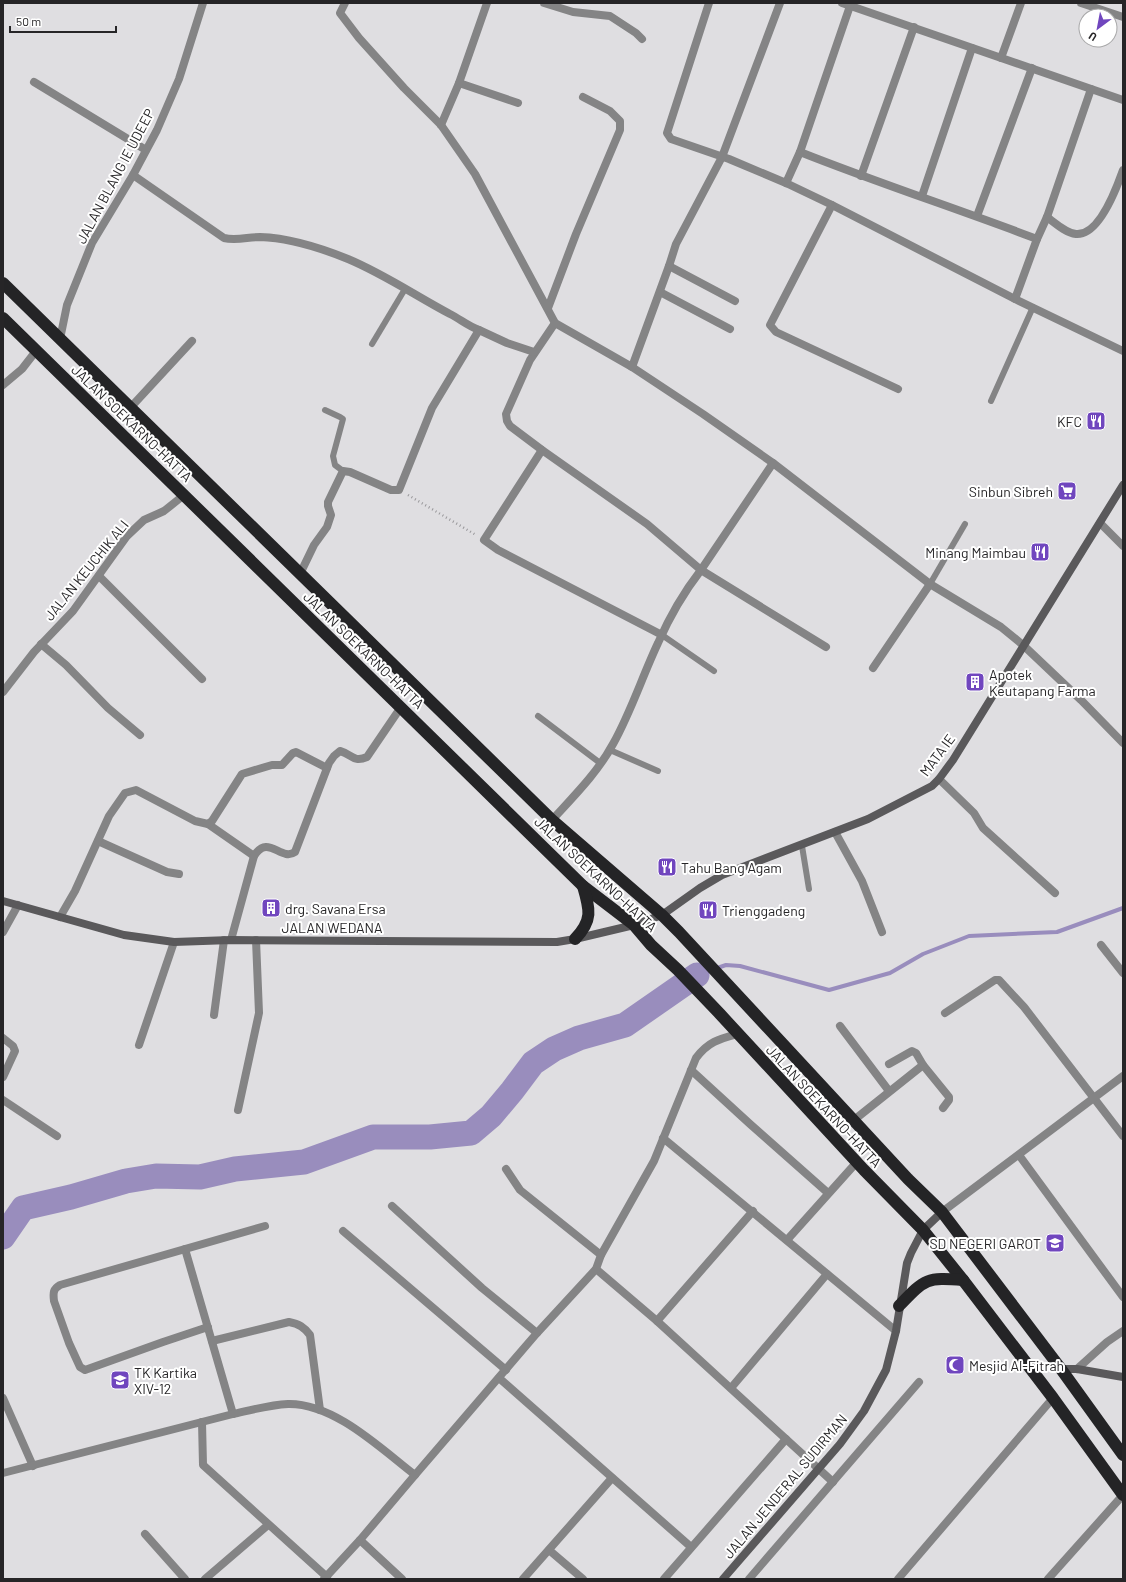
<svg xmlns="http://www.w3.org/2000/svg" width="1126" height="1582" font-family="Barlow,sans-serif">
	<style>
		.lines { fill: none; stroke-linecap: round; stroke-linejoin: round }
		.stream { stroke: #998dbd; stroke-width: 4 }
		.river { stroke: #998dbd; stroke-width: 25 }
		.path { stroke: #99989b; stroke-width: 2.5; stroke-dasharray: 1 3; stroke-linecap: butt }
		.lane { stroke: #848485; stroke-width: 6 }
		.street { stroke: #848485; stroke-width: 8 }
		.secondary { stroke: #5a595b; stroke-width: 8 }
		.highway { stroke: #242426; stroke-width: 12 }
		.labels { text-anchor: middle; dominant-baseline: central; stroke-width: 4; stroke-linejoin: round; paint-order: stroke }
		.street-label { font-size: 14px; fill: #262527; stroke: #fff }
		.poi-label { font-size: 14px; fill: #262527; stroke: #fff; text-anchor: start }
	</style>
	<rect width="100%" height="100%" fill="#dfdee1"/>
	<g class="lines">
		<!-- stream -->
		<polyline class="stream" points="697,975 726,965 740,966 829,990 890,973 923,954 969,936 1057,932 1123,908"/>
		<!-- river -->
		<polyline class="river" points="3,1237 23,1208 71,1197 126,1181 156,1176 200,1177 235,1169 304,1162 373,1137 430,1137 471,1133 491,1116 512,1091 533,1063 554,1049 579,1038 625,1025 697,975"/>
		<!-- path -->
		<polyline class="path" points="408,495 476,535"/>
		<!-- lane -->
		<g class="lane">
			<polyline points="372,344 405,289"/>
			<polyline points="991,401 1033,307"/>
			<polyline points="325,410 340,417 343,419 333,456 335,465 343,471"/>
			<polyline points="930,584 965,524"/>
			<polyline points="662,635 714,671"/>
			<polyline points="538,716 600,763"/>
			<polyline points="610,750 658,771"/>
			<polyline points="802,846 809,889"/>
		</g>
		<!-- street -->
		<g class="street">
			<polyline points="345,3 340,13 359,38 404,88 441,125 475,174 555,323 632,367 703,414 773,463 930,584 1001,627 1023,645 1081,700 1123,743"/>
			<polyline points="544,3 573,12 610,16 636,33 642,39"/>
			<polyline points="709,3 667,133 671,139 729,159 786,183 832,205 1015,299 1123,351"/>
			<polyline points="842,3 1123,100"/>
			<polyline points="1081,3 1123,17"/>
			<polyline points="1001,58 1021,3"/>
			<polyline points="34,82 146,150"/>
			<polyline points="459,83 518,103"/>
			<polyline points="441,125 459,83 487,3"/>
			<path d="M 800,152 C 878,183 958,209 1037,239 L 1015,299"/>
			<path d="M 133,175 L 224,238 C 236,241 248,237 260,237 C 290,238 321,248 348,259 C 384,274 416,296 450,314 C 460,319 468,326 479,330"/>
			<polyline points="861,176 914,27"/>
			<polyline points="786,183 800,152 851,3"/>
			<polyline points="922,196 972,48"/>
			<polyline points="832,205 770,325 776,332 898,389"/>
			<polyline points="977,216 1032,68"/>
			<path d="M 1047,217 C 1055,223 1066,233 1076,234 C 1099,236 1117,187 1123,170"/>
			<polyline points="1037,239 1047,217 1091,89"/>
			<polyline points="669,266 735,301"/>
			<polyline points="660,292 730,329"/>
			<polyline points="548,308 576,234 620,130 620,121 610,111 583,97"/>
			<polyline points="555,323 530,360 506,414 507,421 510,426 542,450 647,524 701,570 773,463"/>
			<polyline points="60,339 67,305 92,243 133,175 157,130 179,79 203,3"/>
			<polyline points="632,367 669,266 676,244 722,157 780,3"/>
			<polyline points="3,385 22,369 36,351"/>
			<polyline points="131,407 192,341"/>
			<polyline points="542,450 484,540 498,550 662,635"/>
			<polyline points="1100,523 1123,546"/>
			<polyline points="300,574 314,545 327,527 331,515 328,506 328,502 343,471 350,472 391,490 399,490 432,408 479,330 507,343 534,352"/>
			<polyline points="99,576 202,679"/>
			<polyline points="41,644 66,665 108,708 140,735"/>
			<polyline points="873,668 930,584"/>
			<polyline points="3,692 34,652 73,611 127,536 144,520 164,511 184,495"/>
			<polyline points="939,779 974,813 983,828 1055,893"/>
			<path d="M 552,820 C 574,796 598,772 613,744 C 631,712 642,677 658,643 C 669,618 684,592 701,570 L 826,647"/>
			<polyline points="208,824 254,856"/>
			<polyline points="835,832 862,881 882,932"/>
			<polyline points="98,841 167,872 179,874"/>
			<polyline points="60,917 75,891 109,816 125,793 136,790 195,821 208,824 212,821 242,774 272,765 282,765 293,753 296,752 327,768"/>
			<polyline points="3,932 18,905"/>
			<path d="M 231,940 L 254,856 C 268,833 281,862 295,852 L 329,763 L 334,756 L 340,751 C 352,754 353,763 367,757 L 401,707"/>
			<polyline points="1101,945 1123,973"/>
			<polyline points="945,1013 995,980 999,980 1024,1007 1123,1136"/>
			<polyline points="214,1015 224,940"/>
			<polyline points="840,1026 889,1091"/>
			<polyline points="3,1038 13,1046 15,1051 3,1077"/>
			<polyline points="139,1045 174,942"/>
			<polyline points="889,1064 912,1051 916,1053 923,1065"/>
			<polyline points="691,1070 750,1124 828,1193"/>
			<polyline points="3,1100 57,1136"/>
			<polyline points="238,1110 259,1013 256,940"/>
			<polyline points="854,1120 923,1065 949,1097 949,1100 943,1108"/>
			<polyline points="663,1138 896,1331"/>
			<polyline points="1019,1155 1123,1297"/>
			<polyline points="506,1169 520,1190 601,1255"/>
			<polyline points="392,1206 482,1288 537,1333"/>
			<polyline points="942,1212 1123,1076"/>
			<polyline points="343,1231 506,1370"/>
			<polyline points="787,1240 856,1163"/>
			<polyline points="185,1249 233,1414"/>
			<polyline points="596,1269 657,1321 833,1482"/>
			<polyline points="657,1321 753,1211"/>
			<path d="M 208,1327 L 163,1342 L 85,1370 L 80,1367 L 69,1343 L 54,1301 C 53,1293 53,1289 60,1285 L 265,1226"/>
			<path d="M 212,1341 L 289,1322 C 299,1324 304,1327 310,1335 L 320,1410"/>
			<polyline points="1077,1369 1107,1342 1123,1331"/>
			<polyline points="499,1378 691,1547"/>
			<polyline points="731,1388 827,1274"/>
			<polyline points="3,1398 33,1466"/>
			<polyline points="202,1422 203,1465 327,1577"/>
			<path d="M 3,1473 L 233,1414 C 251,1410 269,1405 288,1404 C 334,1403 380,1448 415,1475 L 537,1333 L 596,1269 L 601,1255 L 654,1161 L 696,1058 C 708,1042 719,1039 737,1034"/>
			<polyline points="145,1534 185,1579"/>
			<polyline points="360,1540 402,1579"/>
			<polyline points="549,1550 583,1579"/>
			<polyline points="205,1579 268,1525"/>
			<polyline points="324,1579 360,1540 415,1475"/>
			<polyline points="523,1579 612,1478"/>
			<polyline points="664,1579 786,1439"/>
			<polyline points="749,1579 919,1382"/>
			<polyline points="898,1579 1053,1398"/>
			<polyline points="1048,1579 1123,1495"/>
		</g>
		<!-- secondary -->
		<g class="secondary">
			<polyline points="3,901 124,935 174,942 231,940 557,942 575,939 634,925 662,915 700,888 722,875 868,819 932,786 939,779 953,760 1123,485"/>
			<polyline points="1061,1369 1077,1369 1123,1377"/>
			<polyline points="723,1579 840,1444 864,1411 886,1370 896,1331 907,1263 911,1253 923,1230 942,1212"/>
		</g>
		<!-- highway -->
		<g class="highway">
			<polyline points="3,283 552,820 662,915 679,932 908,1179 942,1212 1061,1369 1123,1455"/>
			<polyline points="3,318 583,886 634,925 651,945 678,970 720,1014 864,1170 923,1230 963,1280 1053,1398 1123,1495"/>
			<path d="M 575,939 C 593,920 590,910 583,886"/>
			<path d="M 899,1306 C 925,1279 926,1277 963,1280"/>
		</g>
	</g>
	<!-- icons -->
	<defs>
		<symbol id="restaurant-square" viewBox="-11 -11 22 22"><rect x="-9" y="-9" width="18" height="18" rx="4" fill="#7046be" stroke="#fff"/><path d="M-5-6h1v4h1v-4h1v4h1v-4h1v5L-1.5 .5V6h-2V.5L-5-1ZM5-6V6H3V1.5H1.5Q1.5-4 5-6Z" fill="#fff"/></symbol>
		<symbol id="supermarket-square" viewBox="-11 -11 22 22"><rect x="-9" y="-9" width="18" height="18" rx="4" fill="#7046be" stroke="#fff"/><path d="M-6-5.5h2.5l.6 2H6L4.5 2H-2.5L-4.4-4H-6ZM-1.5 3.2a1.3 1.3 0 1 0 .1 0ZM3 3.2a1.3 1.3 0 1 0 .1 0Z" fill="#fff"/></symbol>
		<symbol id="building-square" viewBox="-11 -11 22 22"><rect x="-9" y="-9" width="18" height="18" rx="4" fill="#7046be" stroke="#fff"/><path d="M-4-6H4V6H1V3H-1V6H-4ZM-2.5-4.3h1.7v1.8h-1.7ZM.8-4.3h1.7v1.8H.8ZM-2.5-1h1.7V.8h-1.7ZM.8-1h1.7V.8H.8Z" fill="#fff"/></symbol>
		<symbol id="school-square" viewBox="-11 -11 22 22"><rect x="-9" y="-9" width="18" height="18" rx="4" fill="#7046be" stroke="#fff"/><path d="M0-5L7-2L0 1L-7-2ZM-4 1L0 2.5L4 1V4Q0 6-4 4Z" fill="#fff"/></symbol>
		<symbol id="mosque-square" viewBox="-11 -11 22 22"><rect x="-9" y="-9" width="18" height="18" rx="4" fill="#7046be" stroke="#fff"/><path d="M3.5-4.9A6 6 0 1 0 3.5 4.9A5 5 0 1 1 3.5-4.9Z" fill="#fff"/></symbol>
	</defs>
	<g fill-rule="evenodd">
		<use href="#restaurant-square" x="1085" y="410" width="22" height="22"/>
		<use href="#supermarket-square" x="1056" y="480" width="22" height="22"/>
		<use href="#restaurant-square" x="1029" y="541" width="22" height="22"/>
		<use href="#building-square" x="964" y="671" width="22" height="22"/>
		<use href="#restaurant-square" x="656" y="856" width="22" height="22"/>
		<use href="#building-square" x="260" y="897" width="22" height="22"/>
		<use href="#restaurant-square" x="697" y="899" width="22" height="22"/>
		<use href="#school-square" x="1044" y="1232" width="22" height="22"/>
		<use href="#mosque-square" x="944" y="1354" width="22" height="22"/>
		<use href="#school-square" x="109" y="1369" width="22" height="22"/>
	</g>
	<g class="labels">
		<!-- street labels -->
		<g class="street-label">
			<text transform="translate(115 176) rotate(-62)">JALAN BLANG IE UDEEP</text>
			<text transform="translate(132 423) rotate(44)">JALAN SOEKARNO-HATTA</text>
			<text transform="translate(86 570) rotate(-51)">JALAN KEUCHIK ALI</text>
			<text transform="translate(364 650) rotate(44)">JALAN SOEKARNO-HATTA</text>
			<text transform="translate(937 755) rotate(-53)">MATA IE</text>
			<text transform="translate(596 874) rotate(43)">JALAN SOEKARNO-HATTA</text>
			<text x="332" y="927">JALAN WEDANA</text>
			<text transform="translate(824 1106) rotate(47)">JALAN SOEKARNO-HATTA</text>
			<text transform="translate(785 1486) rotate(-50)">JALAN JENDERAL SUDIRMAN</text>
		</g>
		<!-- poi labels -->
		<g class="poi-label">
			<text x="1082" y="421" text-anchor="end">KFC</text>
			<text x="1053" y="491" text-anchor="end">Sinbun Sibreh</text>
			<text x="1026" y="552" text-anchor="end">Minang Maimbau</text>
			<text x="989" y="674">Apotek<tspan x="989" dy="16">Keutapang Farma</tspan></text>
			<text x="681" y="867">Tahu Bang Agam</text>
			<text x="285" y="908">drg. Savana Ersa</text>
			<text x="722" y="910">Trienggadeng</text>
			<text x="1041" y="1243" text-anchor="end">SD NEGERI GAROT</text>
			<text x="969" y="1365">Mesjid Al-Fitrah</text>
			<text x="134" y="1372">TK Kartika<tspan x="134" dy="16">XIV-12</tspan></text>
		</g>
	</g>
	<!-- border -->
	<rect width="1126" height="1582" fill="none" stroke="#262527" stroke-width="8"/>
	<!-- north arrow -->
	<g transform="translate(1098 28) rotate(212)"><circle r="19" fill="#ffffff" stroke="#a8a8a9"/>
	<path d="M0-3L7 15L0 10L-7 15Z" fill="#7046be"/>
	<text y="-6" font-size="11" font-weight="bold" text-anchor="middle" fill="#262527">U</text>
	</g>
	<!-- scale -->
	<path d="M10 26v6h106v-6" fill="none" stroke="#262527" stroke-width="2"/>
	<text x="16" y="26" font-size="12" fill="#262527" stroke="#ffffff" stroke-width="3" paint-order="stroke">50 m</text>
</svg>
